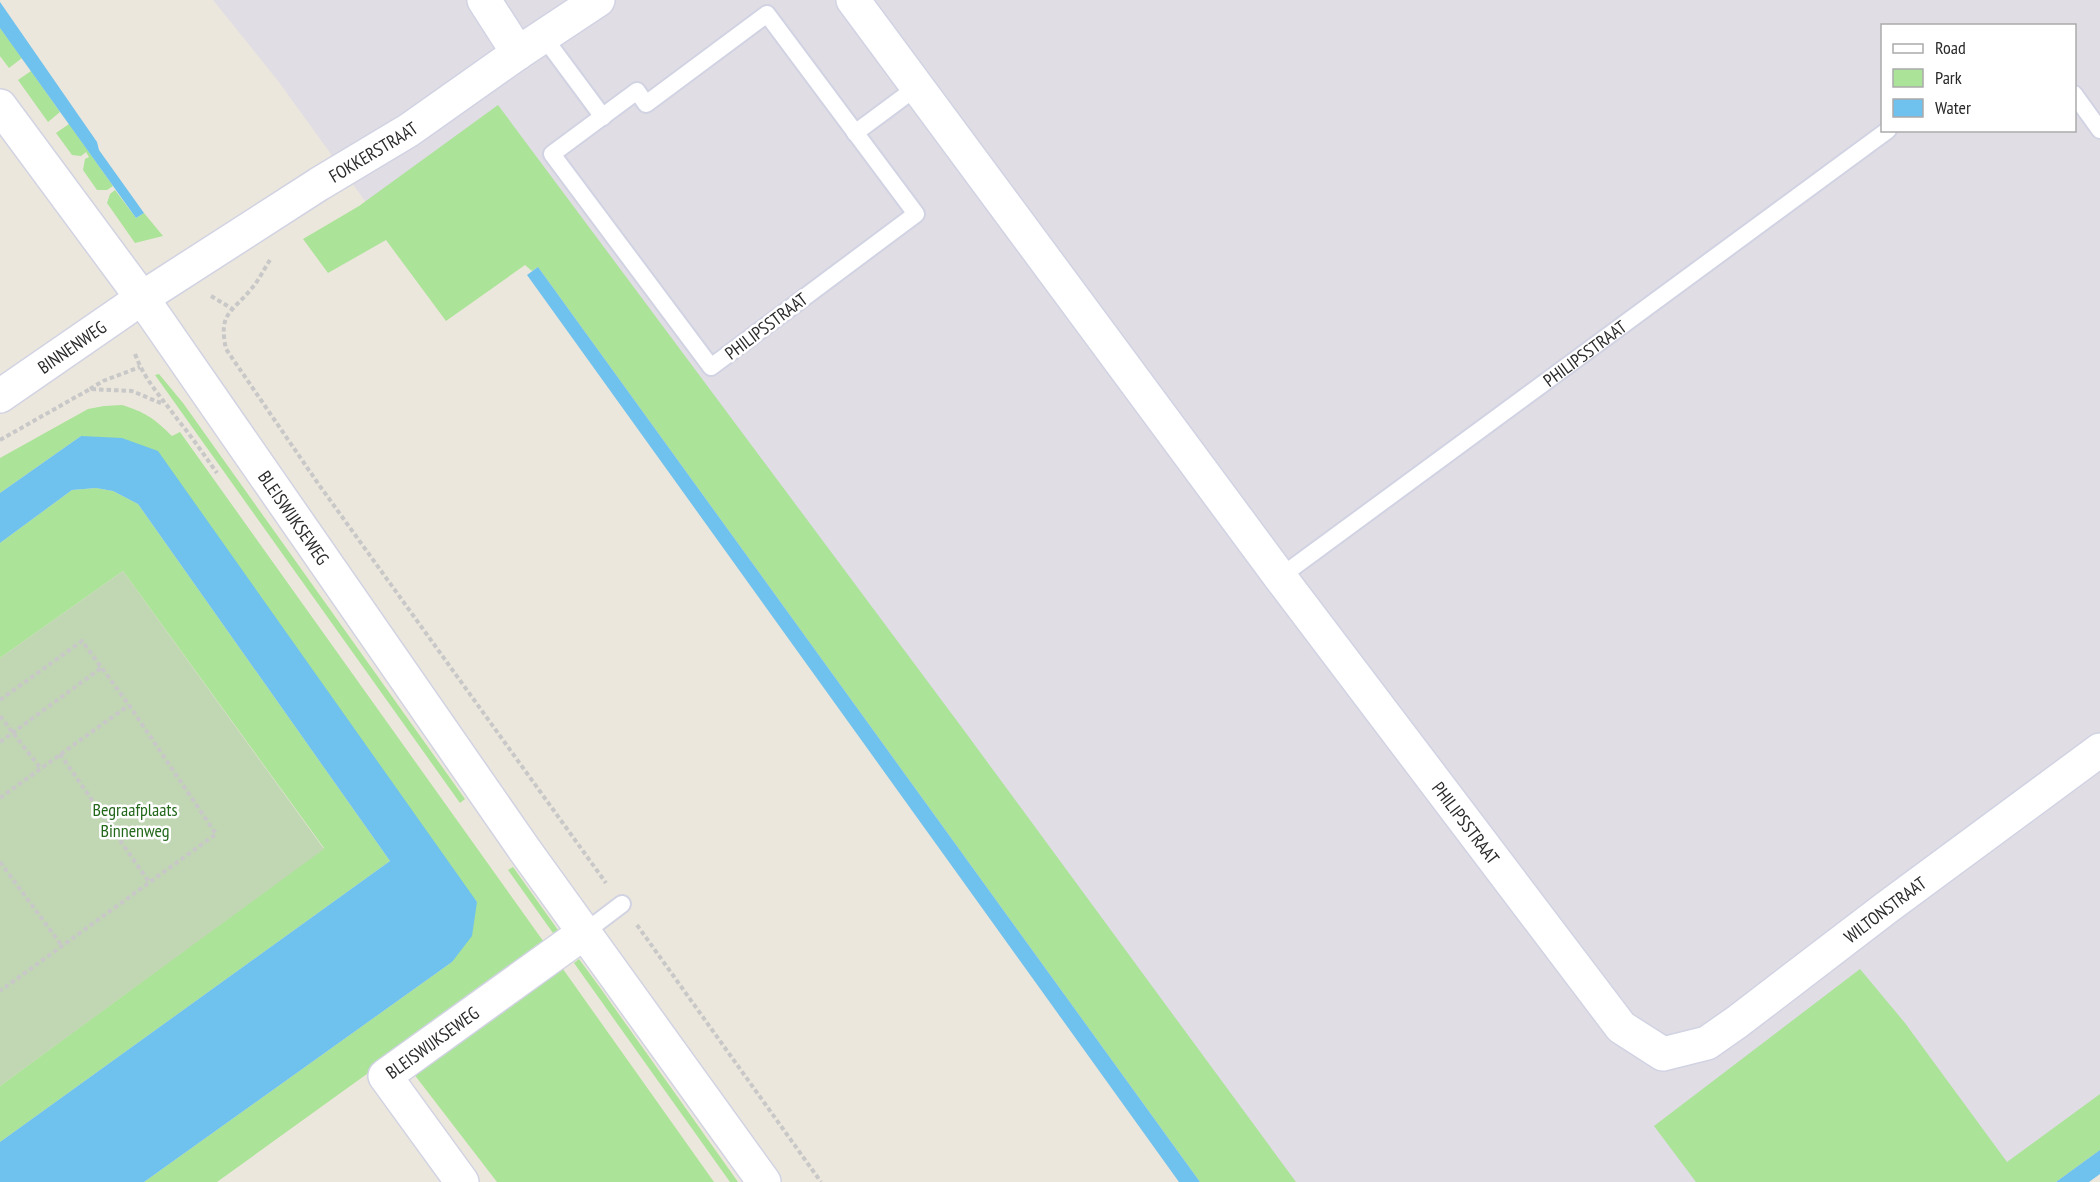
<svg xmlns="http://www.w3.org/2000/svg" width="2100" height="1182" font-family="'PT Sans Narrow',sans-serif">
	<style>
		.industrial { fill: #e0dde5; fill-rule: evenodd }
		.green { fill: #abe398 }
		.cemetery { fill: #c1d6b3 }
		.water { fill: #6fc1ee }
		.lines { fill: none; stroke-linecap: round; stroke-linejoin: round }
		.service-casing { stroke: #d1d3e3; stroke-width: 20 }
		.minor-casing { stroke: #d1d3e3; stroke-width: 36 }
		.tertiary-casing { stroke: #d1d3e3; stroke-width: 36 }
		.path { stroke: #c8c8c8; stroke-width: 4; stroke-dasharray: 4.5 3; stroke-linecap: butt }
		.service { stroke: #fff; stroke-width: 16 }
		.minor { stroke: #fff; stroke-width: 33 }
		.tertiary { stroke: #fff; stroke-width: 33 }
		.labels { text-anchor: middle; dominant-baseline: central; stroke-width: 5; stroke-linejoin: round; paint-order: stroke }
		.street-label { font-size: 18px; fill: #2a2a2a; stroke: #fff }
		.park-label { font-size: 18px; fill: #23671a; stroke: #fff }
	</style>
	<rect width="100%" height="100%" fill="#ece7dc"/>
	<!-- industrial -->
	<path class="industrial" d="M 213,0 L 2100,0 L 2100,1161 L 2073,1182 L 1188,1182 L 527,262 L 449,317 L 278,81 ZM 1882,26 L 2074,26 L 2074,130 L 1882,130 Z"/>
	<!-- green -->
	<g class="green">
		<polygon points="0,28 22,58 9,68 0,56"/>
		<polygon points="31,71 60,112 48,122 18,80"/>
		<polygon points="498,105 963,729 1296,1182 1200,1182 538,267 532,271 525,265 446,321 386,240 328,273 303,239 359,206"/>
		<polygon points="69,124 113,186 107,190 97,190 83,170 85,159 89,157 86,152 81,156 72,155 56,133"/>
		<polygon points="115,190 136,218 144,213 163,236 135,243 107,203 110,194"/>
		<polygon points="159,374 183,403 465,799 460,803 155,375"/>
		<path d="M 122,405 C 145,412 155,419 172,436 L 180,432 L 546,945 L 217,1182 L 144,1182 L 452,962 L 477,902 L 81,436 L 0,493 L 0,458 L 88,409 L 104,406 Z"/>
		<polygon points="96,488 113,491 138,504 390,861 0,1142 0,1086 324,848 123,571 0,658 0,543 72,490"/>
		<polygon points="513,867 558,930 553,933 508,870"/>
		<polygon points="579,959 601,989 738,1182 730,1182 574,963"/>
		<polygon points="558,962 714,1182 497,1182 410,1069"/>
		<polygon points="1860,969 1905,1023 2007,1162 2100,1094 2100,1150 2056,1182 1696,1182 1654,1126"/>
	</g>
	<!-- cemetery -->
	<polygon class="cemetery" points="123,571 324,849 0,1086 0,658"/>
	<!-- water -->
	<g class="water">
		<polygon points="0,2 97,142 99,150 144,213 136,218 0,28"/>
		<polygon points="538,267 1200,1182 1179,1182 527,275"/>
		<polygon points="81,436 122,438 158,451 477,902 472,936 452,962 144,1182 0,1182 0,1142 390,861 138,504 113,491 96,488 72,490 0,543 0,493"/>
		<polygon points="2100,1150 2100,1174 2089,1182 2056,1182"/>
	</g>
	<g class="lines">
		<defs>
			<g id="service">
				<polygon points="767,14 916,214 711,367 552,154 637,91 646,104"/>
				<polyline points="543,36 603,117"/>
				<polyline points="2074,94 2100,130"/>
				<polyline points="855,133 917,87"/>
				<path id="s1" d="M 1280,577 L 1888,130"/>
				<polyline points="585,932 622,904"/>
			</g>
			<g id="minor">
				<polyline points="484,0 518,53"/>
				<path id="s2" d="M 853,0 L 1280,577 L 1621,1027 L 1663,1054 L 1707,1043 L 1737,1022 L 1886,908 L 2100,750"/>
				<polyline points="0,106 142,298"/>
				<path id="s3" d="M 462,1182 L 385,1076 L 585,932"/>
			</g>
			<g id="tertiary">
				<path id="s4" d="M 142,298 L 524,849 L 764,1182"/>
				<path id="s5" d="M 0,396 L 142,298 L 319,184 L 409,130 L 518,53 L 598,0"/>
			</g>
		</defs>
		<!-- service casing -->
		<use href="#service" class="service-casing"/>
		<!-- minor casing -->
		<use href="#minor" class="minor-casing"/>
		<!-- tertiary casing -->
		<use href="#tertiary" class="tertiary-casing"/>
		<!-- path -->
		<g class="path">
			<path d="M 270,260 C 264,269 259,280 252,288 C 232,313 218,312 226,349 L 317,482 L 606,883"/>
			<polyline points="211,296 231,308"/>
			<path d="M 135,354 C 145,381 162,398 178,420 C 192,437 204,455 217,473"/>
			<polyline points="90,389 103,381 140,367"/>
			<polyline points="0,440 90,389 132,391 163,404"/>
			<polyline points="0,700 82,641 129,705 216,834 0,991"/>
			<polyline points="0,716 41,769"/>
			<polyline points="0,742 101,668"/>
			<polyline points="60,754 149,882"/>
			<polyline points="0,798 129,705"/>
			<polyline points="0,862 62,946"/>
			<polyline points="637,925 821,1182"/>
		</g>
		<!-- service -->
		<use href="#service" class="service"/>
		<!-- minor -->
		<use href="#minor" class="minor"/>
		<!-- tertiary -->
		<use href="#tertiary" class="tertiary"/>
	</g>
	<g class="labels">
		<!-- street labels -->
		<g class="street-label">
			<text stroke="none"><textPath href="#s5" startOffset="446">FOKKERSTRAAT</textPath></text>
			<text transform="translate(766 326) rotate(-37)">PHILIPSSTRAAT</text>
			<text stroke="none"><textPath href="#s5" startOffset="87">BINNENWEG</textPath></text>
			<text stroke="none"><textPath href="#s1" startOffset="378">PHILIPSSTRAAT</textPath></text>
			<text stroke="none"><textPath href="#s4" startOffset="267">BLEISWIJKSEWEG</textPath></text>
			<text stroke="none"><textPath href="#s2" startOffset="1026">PHILIPSSTRAAT</textPath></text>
			<text stroke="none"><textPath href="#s2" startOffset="1600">WILTONSTRAAT</textPath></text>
			<text stroke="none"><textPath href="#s3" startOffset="189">BLEISWIJKSEWEG</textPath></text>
		</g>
		<!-- park labels -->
		<g class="park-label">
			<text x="135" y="809">Begraafplaats<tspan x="135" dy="21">Binnenweg</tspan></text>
		</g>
	</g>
	<!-- legend -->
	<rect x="1881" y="24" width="195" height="108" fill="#ffffff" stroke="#aaaaaa" stroke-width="1.5"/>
	<rect x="1893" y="44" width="30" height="9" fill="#ffffff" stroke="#aaaaaa" stroke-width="1.5"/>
	<text x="1935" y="54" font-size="18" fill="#2a2a2a">Road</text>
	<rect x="1893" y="69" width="30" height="18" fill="#abe398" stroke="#aaaaaa" stroke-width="1.5"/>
	<text x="1935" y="84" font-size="18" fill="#2a2a2a">Park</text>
	<rect x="1893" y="99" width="30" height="18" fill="#6fc1ee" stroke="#aaaaaa" stroke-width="1.5"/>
	<text x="1935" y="114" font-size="18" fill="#2a2a2a">Water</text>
</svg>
